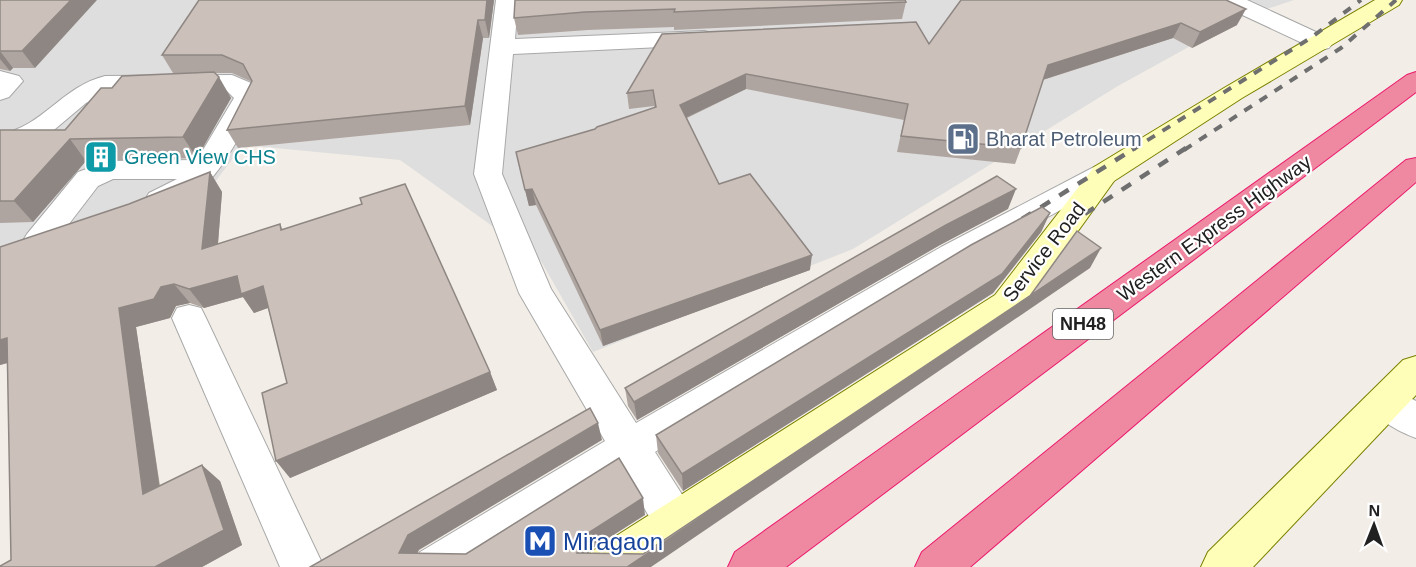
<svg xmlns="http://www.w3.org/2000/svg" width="1416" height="567" font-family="Helvetica,sans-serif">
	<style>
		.residential { fill: #dfdede }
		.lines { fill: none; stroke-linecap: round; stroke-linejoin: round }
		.street-casing { stroke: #a8a8a8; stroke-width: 2 }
		.secondary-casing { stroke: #7a8000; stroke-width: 2 }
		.highway-casing { stroke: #eb1a6d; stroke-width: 2 }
		.street { fill: #fff; fill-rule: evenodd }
		.secondary { fill: #fffeb8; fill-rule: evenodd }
		.highway { fill: #ef89a2; fill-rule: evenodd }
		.rail-far1 { stroke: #6f6f6f; stroke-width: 4; stroke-dasharray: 9 9; stroke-linecap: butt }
		.rail { stroke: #6f6f6f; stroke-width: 4.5; stroke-dasharray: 11 11; stroke-linecap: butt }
		.wall { fill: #afa5a0 }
		.shaded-wall { fill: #8e8682 }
		.building { fill: #cbc0ba; stroke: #8e8682; stroke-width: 1.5 }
		.labels { text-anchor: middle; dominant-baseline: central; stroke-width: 4.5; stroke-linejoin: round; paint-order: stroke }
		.shield { fill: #fff; stroke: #646464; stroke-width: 1.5 }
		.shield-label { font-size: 18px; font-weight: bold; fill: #212121 }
		.service-label { font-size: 20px; fill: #4e5e75; stroke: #fff; text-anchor: start }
		.culture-label { font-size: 20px; fill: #0d838f; stroke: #fff; text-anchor: start }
		.street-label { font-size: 20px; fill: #212121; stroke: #fff }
		.near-transit-label { font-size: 24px; fill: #164399; stroke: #fff; text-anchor: start }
	</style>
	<rect width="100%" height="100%" fill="#f2eee7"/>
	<!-- residential -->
	<polygon class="residential" points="0,0 1294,0 1243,17 1118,86 853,249 593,352 541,261 400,160 243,145 212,186 0,264"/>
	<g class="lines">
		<defs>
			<g id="street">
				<polygon points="496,0 518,0 515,39 704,31 712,33 716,38 712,43 704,45 513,54 502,174 551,289 636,423 941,247 1094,167 1104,164 1114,167 1118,174 1114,181 963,263 655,452 690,507 696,521 690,535 675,541 660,535 623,472 474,567 413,567 420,552 605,441 519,293 474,174"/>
				<polygon points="1218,0 1247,0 1329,38 1333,43 1329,48 1321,50 1313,48 1221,5"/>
				<polygon points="0,71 19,76 23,81 9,97 0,100"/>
				<path d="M 232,75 L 251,83 L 260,98 C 240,134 202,222 149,207 L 145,200 L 149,193 L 177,179 L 113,179 L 98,186 L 49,250 L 38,253 L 27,250 L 22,242 L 27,234 L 78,172 L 109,161 L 197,160 L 234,98 L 227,91 L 108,92 L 86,103 L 42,140 L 28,146 L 0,152 L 0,134 C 43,127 61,87 105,76 Z"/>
				<polygon points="189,305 201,308 206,318 324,567 280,567 172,318 177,308"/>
				<path d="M 1387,386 L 1416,401 L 1416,438 C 1397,431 1377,420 1368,402 L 1374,391 Z"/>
			</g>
			<g id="secondary">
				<polygon points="1375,0 1402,0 1399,5 1242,98 1114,181 1019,313 644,567 584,567 591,552 995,295 1094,167 1224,88"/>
				<polygon points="1416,356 1416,395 1253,567 1201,567 1208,552 1403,360"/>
			</g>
			<g id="highway">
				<polygon points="1416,72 1416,92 786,567 728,567 735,552 1407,75"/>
				<polygon points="1416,158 1416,182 970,567 915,567 922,552 1406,160"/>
			</g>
		</defs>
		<!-- street casing -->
		<use href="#street" class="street-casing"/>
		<!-- secondary casing -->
		<use href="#secondary" class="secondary-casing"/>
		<!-- highway casing -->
		<use href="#highway" class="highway-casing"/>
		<!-- street -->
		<use href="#street" class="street"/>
		<!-- secondary -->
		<use href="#secondary" class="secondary"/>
		<!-- highway -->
		<use href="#highway" class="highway"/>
		<!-- rail-far1 -->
		<g class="rail-far1">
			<polyline points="1132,150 1312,37 1361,0"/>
			<polyline points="1184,150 1341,48 1396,0"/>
		</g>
		<!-- rail -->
		<g class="rail">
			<polyline points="1022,219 1135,148"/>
			<polyline points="1048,238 1186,148"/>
		</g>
	</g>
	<!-- wall -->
	<g class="wall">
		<polygon points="0,0 35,68 13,68 10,71 0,69"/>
		<polygon points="199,0 494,0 489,38 483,38 470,125 238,148 227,130 252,82 232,73 215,73 231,98 197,158 86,161 33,222 0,223 0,130 65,130 193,73 173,73 162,55"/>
		<polygon points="515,0 906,2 902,19 674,30 674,27 588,30 518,35 514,18"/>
		<polygon points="961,0 1237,25 1192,48 1173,38 1043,80 1021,148 1015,164 897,152 904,120 746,89 687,118 719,184 810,270 603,346 536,205 529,206 516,152 595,129 654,108 654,106 629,109 627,93 929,44"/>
		<polygon points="210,172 222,192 218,244 280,224 283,230 490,372 497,390 290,478 287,383 268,308 254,313 243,297 204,308 190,303 176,306 170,318 136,327 160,486 220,481 242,545 202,567 0,567 11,560 8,363 0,365 0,247 129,204"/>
		<polygon points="1008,209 940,245 637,420 628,406 625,388"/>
		<polygon points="1050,213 1041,232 993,293 683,491 658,453 656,435"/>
	</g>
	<!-- shaded-wall -->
	<g class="shaded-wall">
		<polygon points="71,0 97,0 35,68 22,51"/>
		<polygon points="487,0 494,0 489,38 485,20"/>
		<polygon points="1246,9 1237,25 1192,48 1200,32"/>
		<polygon points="478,20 483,38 470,125 465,106"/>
		<polygon points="1181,23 1173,38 1042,80 1048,65"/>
		<polygon points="0,51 13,68 10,71 0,59"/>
		<polygon points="746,74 746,89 681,120 680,105"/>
		<polygon points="219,77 231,98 197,158 183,137"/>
		<polygon points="70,139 86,161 33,222 14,201"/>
		<polygon points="210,172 222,192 216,268 202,249"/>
		<polygon points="532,189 536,205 529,206 525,190"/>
		<polygon points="1016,189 1008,209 940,245 637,420 634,402 946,225"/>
		<polygon points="1050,213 1041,232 993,293 683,491 682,474"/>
		<polygon points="1101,248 1090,268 651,567 627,567"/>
		<polygon points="812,255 810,270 603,346 600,330"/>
		<polygon points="237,276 263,286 276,305 254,313 243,297 204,308 189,289"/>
		<polygon points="174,284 190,303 176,306 170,318 136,327 163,510 143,494 119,308 161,287"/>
		<polygon points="7,338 28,357 0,365 0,340"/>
		<polygon points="490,372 497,390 290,478 276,461"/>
		<polygon points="598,423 602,440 419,550 411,567 399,553 408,535"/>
		<polygon points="202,465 220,481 242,545 202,567 155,567"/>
		<polygon points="643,498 645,515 590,550 582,567 577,553 585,535"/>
	</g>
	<!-- building -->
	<g class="building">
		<polygon points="0,0 71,0 22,51 0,51"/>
		<polygon points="199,0 487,0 485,20 478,20 465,106 227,130 252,81 243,64 222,55 162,55"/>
		<polygon points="515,0 905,0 906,2 674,12 675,9 585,12 514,18"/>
		<polygon points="961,0 1226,0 1246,9 1200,32 1181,23 1048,65 1021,148 901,136 908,104 746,74 680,105 719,184 750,174 812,255 600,330 532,189 525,190 516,152 595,129 597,127 656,107 653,90 627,93 662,34 916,22 929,44"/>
		<polygon points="214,72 219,77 183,137 70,139 14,201 0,201 0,130 65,130 101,88 112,88 122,76"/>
		<polygon points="210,172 202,249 280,224 281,230 362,204 360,198 405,184 490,372 276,461 262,393 287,383 263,286 241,294 237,276 189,289 174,284 161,287 154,299 119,308 143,494 202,465 224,530 155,567 0,567 0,566 11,560 7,338 0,340 0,247 129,204"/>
		<polygon points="997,176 1016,189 946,225 634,402 625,388"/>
		<polygon points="1042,207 1050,213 1002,274 682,474 656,435 971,245"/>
		<polygon points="1077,231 1101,248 627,567 310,567 590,408 598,423 408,535 399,553 466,554 619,458 643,498 585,535 577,553 643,554 1030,296"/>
	</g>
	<!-- icons -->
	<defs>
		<symbol id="fuel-square" viewBox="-11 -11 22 22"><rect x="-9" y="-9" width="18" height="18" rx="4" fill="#5c6f8a" stroke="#fff"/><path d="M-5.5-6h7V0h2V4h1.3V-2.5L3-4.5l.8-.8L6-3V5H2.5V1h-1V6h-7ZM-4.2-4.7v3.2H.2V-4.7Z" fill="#fff"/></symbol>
		<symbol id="building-square" viewBox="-11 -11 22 22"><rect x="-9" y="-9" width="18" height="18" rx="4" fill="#0f9aa8" stroke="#fff"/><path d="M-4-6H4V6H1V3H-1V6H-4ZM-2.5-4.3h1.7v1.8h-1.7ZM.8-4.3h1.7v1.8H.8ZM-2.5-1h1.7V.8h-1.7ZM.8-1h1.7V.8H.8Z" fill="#fff"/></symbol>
		<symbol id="metro-square" viewBox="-11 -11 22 22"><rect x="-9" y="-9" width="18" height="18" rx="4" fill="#1a4fb4" stroke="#fff"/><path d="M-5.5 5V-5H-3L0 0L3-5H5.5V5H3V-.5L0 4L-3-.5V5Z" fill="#fff"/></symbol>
	</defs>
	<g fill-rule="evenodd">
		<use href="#fuel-square" x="944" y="120" width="38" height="38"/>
		<use href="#building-square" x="82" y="138" width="38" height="38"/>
		<use href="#metro-square" x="521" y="522" width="38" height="38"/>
	</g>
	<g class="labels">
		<!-- shield labels -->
		<rect class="shield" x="1053" y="309" width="60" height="30" rx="4.5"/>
		<g class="shield-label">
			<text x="1083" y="324">NH48</text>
		</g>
		<!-- service labels -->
		<g class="service-label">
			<text x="986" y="139">Bharat Petroleum</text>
		</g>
		<!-- culture labels -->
		<g class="culture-label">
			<text x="124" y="157">Green View CHS</text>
		</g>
		<!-- street labels -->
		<g class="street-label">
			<text transform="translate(1214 228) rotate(-36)">Western Express Highway</text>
			<text transform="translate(1044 252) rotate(-52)">Service Road</text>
		</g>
		<!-- near-transit labels -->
		<g class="near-transit-label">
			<text x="563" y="541">Miragaon</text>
		</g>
	</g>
	<!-- north arrow -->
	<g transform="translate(1374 525) rotate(1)" stroke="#ffffff" stroke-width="4.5" paint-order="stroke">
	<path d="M0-4.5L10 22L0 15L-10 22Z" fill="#212121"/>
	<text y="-9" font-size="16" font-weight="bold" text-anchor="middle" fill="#212121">N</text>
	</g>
</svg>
